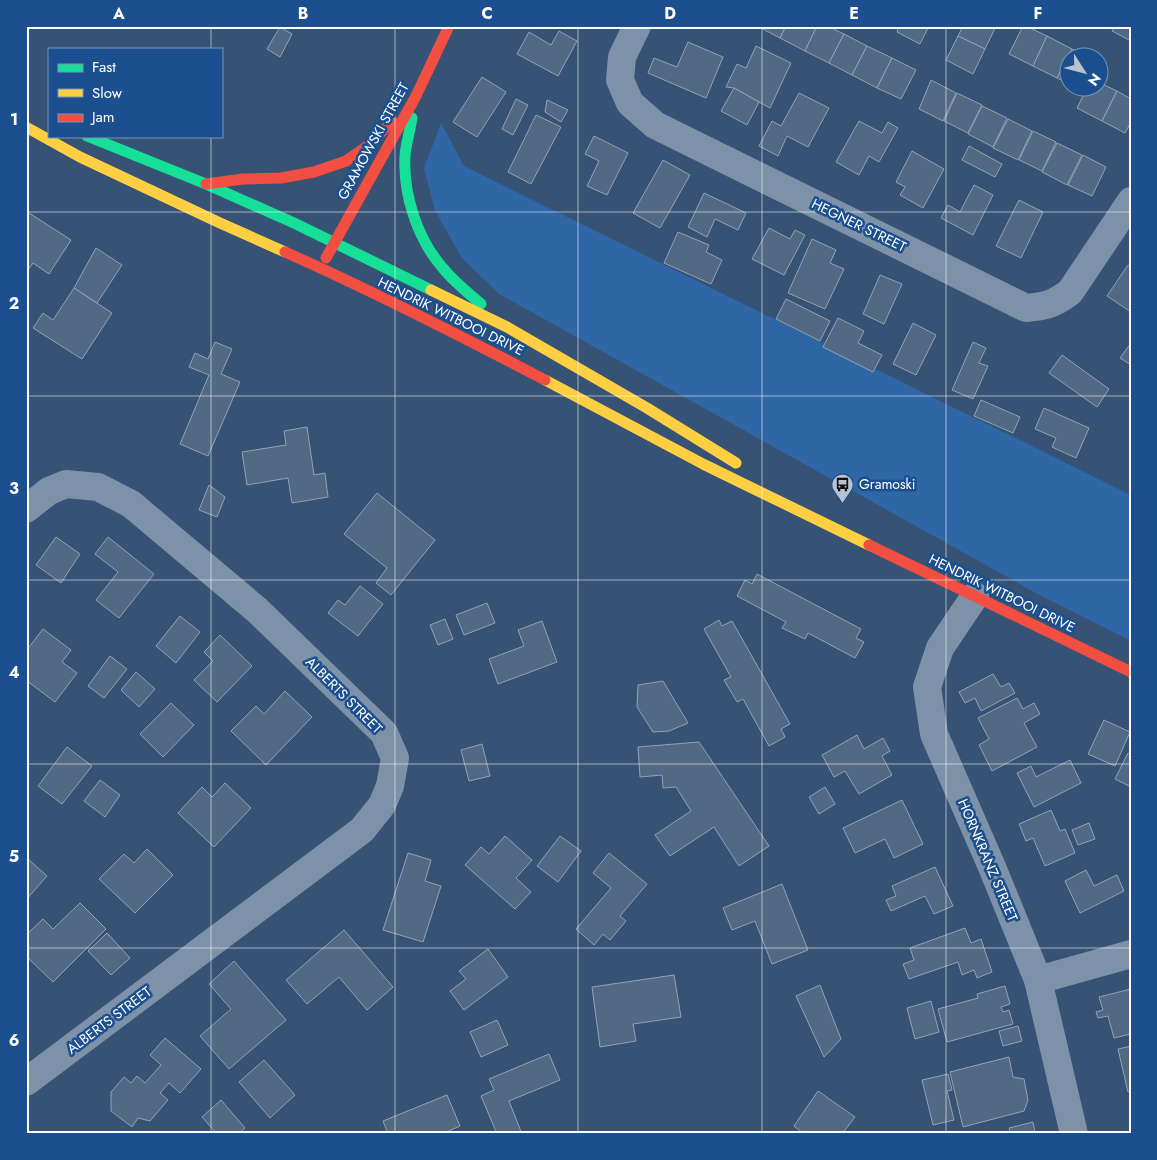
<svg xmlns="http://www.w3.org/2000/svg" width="1157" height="1160" font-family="Jost,sans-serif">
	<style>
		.green { fill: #2f66a5 }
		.building { fill: #526984; stroke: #92a2b6 }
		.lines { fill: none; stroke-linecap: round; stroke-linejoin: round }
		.street { stroke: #7d92a8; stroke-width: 28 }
		.fast { stroke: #16e098; stroke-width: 11 }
		.slow { stroke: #ffcf43; stroke-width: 11 }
		.jam { stroke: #f24e42; stroke-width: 11 }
		.grid { fill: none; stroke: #fff; stroke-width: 1; stroke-opacity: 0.55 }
		.labels { text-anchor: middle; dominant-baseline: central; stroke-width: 5; stroke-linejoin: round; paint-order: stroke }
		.street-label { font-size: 14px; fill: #fff; stroke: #1b4f8f }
		.poi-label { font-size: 14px; fill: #fff; stroke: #1b4f8f; text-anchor: start }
		.neatline { fill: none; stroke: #fff; stroke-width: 2 }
		.grid-label { font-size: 16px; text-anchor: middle; font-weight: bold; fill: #fff }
	</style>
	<rect width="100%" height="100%" fill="#365274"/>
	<!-- green -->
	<polygon class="green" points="441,123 464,166 1131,495 1131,641 1043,597 499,294 462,258 435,211 424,168"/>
	<!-- building -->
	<g class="building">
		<polygon points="757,26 786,26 780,38"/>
		<polygon points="786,26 817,26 805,51 780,38"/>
		<polygon points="817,26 827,26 844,34 829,63 805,51"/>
		<polygon points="899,26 929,26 920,44 897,32"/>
		<polygon points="963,26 996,26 985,49 958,36"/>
		<polygon points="1023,26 1026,26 1047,36 1033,66 1009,54"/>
		<polygon points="1115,26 1131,26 1131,41 1112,31"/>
		<polygon points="280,27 292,34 280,57 267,49"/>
		<polygon points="559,31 577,41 558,76 517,54 529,32 551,45"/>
		<polygon points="844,34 867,46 852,75 829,63"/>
		<polygon points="958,36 985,49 973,74 946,60"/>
		<polygon points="1047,36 1072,49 1057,78 1033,66"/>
		<polygon points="688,42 723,57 706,98 648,73 654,58 677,67"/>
		<polygon points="756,46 791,63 770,108 734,88 726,87 737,64 746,68"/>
		<polygon points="867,46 892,58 877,88 852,75"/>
		<polygon points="1072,49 1090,58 1070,58 1070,84 1057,78"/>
		<polygon points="892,58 916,70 901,99 877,88"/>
		<polygon points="482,77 506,92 477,137 453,122"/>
		<polygon points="931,80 956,93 943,121 919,109"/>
		<polygon points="1100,83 1117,91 1102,121 1077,108 1087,88 1100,88"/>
		<polygon points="734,88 759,102 747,125 721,111"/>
		<polygon points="1117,91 1131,99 1131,122 1125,133 1102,121"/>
		<polygon points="799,93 829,108 808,147 787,136 778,156 759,146 772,121 781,126"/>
		<polygon points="957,93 982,105 968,133 944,121"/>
		<polygon points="516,99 528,105 513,135 502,129"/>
		<polygon points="547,100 568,110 561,122 545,112"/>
		<polygon points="982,106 1007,118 993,147 968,134"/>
		<polygon points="536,115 561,127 531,184 508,172"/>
		<polygon points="1008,119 1032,131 1018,160 993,148"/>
		<polygon points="859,121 882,133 888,122 898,128 879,162 869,156 859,175 836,162"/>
		<polygon points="1033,131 1056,142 1042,171 1019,160"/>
		<polygon points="594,136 628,153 607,195 587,186 599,161 585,154"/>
		<polygon points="1057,143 1082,155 1067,185 1042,172"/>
		<polygon points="969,146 1002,164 995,177 962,160"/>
		<polygon points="912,151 944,169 923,208 900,195 905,187 896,182"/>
		<polygon points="1083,155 1106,167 1092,196 1068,185"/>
		<polygon points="663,160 690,175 660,228 633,213"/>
		<polygon points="974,185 993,195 973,235 941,218 948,205 960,212"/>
		<polygon points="704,193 746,213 738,230 715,219 707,237 688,227"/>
		<polygon points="1019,200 1043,212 1021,258 996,246"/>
		<polygon points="26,211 71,240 49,274 33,263 26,273"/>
		<polygon points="769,228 790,239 795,230 805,235 784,275 752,259"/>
		<polygon points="678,232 709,245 706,252 722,260 711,284 664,263"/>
		<polygon points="812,239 836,250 830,263 844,269 825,309 788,293"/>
		<polygon points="96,248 122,265 97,303 74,288"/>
		<polygon points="1128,265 1131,267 1131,312 1107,296"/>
		<polygon points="880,275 902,284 884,324 863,314"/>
		<polygon points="74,288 112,313 82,359 33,328 43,313 53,320"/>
		<polygon points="786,299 830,321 820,341 776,319"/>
		<polygon points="838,318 864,331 858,343 882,355 873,372 823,347"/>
		<polygon points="913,323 936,335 916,375 893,364"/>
		<polygon points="215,342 232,349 221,374 240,382 208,456 180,444 209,375 189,367 195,353 208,359"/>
		<polygon points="973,342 986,348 979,363 988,366 973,399 952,390"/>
		<polygon points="1131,343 1131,365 1120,358"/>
		<polygon points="1062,355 1109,389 1097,407 1049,373"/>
		<polygon points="981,400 1020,417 1013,433 974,416"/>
		<polygon points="1044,408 1089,428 1076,458 1052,447 1056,438 1035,429"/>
		<polygon points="307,427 314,475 325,473 328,497 292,503 288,478 247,485 242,452 286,445 284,431"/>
		<polygon points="209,485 225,497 217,517 199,510"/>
		<polygon points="377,493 435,540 391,595 376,583 387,568 344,534"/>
		<polygon points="56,537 80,554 61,583 36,565"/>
		<polygon points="108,537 154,574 119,618 96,600 118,572 95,554"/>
		<polygon points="757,574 861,629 856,638 864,642 855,658 808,633 805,639 782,628 786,622 737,596 745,580 752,584"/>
		<polygon points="360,586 383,604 358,636 328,613 338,600 345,605"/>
		<polygon points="487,603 495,623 464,635 456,615"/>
		<polygon points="180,616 200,632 176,663 156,646"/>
		<polygon points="445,619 453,639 438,645 430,625"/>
		<polygon points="719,620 722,626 732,621 790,724 781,729 785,737 769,746 743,699 737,702 724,680 731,677 704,629"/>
		<polygon points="542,621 557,662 498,684 489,659 524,646 518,630"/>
		<polygon points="43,629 71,650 62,662 77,673 55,702 26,680 26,651"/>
		<polygon points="220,635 252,666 217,702 194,680 213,661 204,652"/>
		<polygon points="110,656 127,669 104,698 88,686"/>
		<polygon points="136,672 155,689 139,707 121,690"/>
		<polygon points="993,674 1001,687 1009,683 1015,693 981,711 975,698 965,703 959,692"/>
		<polygon points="663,681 688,723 669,731 653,732 637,707 638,685"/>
		<polygon points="285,691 312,717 266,765 231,731 256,706 264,714"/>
		<polygon points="1017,698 1023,709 1034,703 1040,714 1024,723 1037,747 992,771 979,745 989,739 978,718"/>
		<polygon points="171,703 194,725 163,757 140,734"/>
		<polygon points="1104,720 1130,732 1115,766 1088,754"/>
		<polygon points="857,735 864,749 883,738 890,751 882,756 892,775 859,794 845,771 834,777 822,755"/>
		<polygon points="699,742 769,846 739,866 714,827 670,856 655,835 691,811 676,787 663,788 662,775 640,777 638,747"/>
		<polygon points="482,744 490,776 469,781 461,750"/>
		<polygon points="67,747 92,766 62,804 38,786"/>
		<polygon points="1128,753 1131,755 1131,787 1115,779"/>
		<polygon points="1070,760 1081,783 1034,807 1017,773 1031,766 1036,777"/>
		<polygon points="100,780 120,795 105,817 84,801"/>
		<polygon points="225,783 251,808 214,847 178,813 202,787 212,797"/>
		<polygon points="825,787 835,804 819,814 809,797"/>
		<polygon points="902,800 923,844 894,858 885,839 855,853 843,828"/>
		<polygon points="1051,810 1060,831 1065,829 1075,853 1045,866 1033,838 1026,841 1019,824"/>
		<polygon points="1089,823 1095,839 1078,845 1072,830"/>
		<polygon points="505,836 532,860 516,878 531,892 515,909 465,865 481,847 489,854"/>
		<polygon points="560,836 581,851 558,882 537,866"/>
		<polygon points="147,849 173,875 135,913 99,879 124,854 134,863"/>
		<polygon points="408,853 431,860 425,881 441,886 423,942 383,930"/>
		<polygon points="609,853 647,884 620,916 626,921 610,940 603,934 594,945 576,929 611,888 593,873"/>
		<polygon points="28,859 47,876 26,900 26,862"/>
		<polygon points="935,867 953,906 934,914 925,896 891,911 886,900 896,896 892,886"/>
		<polygon points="1086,870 1094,886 1117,875 1124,891 1080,913 1065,881"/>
		<polygon points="782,884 808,950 772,964 755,921 732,930 723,908"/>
		<polygon points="80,903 106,929 53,982 26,956 26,935 43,919 53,929"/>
		<polygon points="965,928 971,943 981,939 992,972 977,978 974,970 962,975 958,962 909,979 903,964 914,960 910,948"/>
		<polygon points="344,930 393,987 367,1010 339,977 307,1004 286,980"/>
		<polygon points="107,933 130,958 111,975 88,951"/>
		<polygon points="488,949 508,977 464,1010 450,991 466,979 459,971"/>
		<polygon points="234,961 286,1020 229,1069 200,1036 231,1009 209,984"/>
		<polygon points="674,975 681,1017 633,1024 636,1041 600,1047 592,987"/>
		<polygon points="820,985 841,1039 824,1057 796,996"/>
		<polygon points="1005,986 1010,1004 1001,1007 1003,1012 1009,1010 1013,1024 947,1042 938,1009 978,998 977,994"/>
		<polygon points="1131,989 1131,1034 1114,1038 1108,1016 1098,1018 1096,1012 1103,1010 1099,997"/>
		<polygon points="931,1001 939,1032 915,1039 907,1008"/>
		<polygon points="497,1020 508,1045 481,1057 470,1032"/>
		<polygon points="1018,1026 1022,1041 1003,1046 999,1031"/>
		<polygon points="165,1038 201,1069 180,1093 169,1083 160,1093 168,1100 150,1121 138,1118 132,1127 111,1111 111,1092 124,1077 131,1083 137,1076 145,1083 161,1065 150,1055"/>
		<polygon points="1131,1046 1131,1091 1128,1092 1118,1049"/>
		<polygon points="549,1054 560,1080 509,1101 522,1134 497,1134 481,1096 494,1090 489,1079"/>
		<polygon points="1009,1057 1013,1077 1024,1079 1028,1100 1024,1111 963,1127 950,1072"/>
		<polygon points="264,1060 295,1095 270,1118 239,1082"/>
		<polygon points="948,1074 952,1090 947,1091 954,1120 933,1125 922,1080"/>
		<polygon points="818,1091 855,1117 842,1134 804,1134 794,1126"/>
		<polygon points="447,1095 460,1126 442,1134 388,1134 383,1121"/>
		<polygon points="221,1100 245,1128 238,1134 217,1134 202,1117"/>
		<polygon points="1033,1122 1035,1133 1031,1134 1011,1134 1009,1128"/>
	</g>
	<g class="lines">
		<!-- street -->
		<g class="street">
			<path d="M 637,26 L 622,57 L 620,80 L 630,103 L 655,125 L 1026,308 C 1047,306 1054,304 1070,292 L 1131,201"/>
			<polyline points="26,509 49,491 66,484 98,487 131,504 257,610 384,733 395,758 390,786 382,805 362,830 26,1082"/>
			<polyline points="975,596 940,648 927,687 934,734 992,867 1038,980 1074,1134"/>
			<polyline points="1038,980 1131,954"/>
		</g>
		<!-- fast -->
		<g class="fast">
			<path d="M 412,118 C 410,131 406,143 405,156 C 403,194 417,238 442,267 C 453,281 467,292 481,304"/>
			<polyline points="87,136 206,184 294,223 431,290"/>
		</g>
		<!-- slow -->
		<g class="slow">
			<polyline points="26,127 80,157 220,223 285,252"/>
			<polyline points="431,290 507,327 647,408 736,463"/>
			<polyline points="545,380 703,464 869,545"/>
		</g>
		<!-- jam -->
		<g class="jam">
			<polyline points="206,184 243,179 281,178 314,172 346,161 369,145 392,121"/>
			<path d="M 285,252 C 373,291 459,335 545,380"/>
			<polyline points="326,258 416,96 449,26"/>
			<polyline points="869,545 1131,672"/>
		</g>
	</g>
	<!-- grid -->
	<path class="grid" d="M 211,26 L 211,49M 395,26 L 395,1134M 578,26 L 578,1134M 762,26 L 762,1134M 946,26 L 946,1134M 211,136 L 211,1134M 26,212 L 1131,212M 26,396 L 1131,396M 26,580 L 1131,580M 26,764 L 1131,764M 26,948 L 1131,948"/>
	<!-- icons -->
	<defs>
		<symbol id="bus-pin" viewBox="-11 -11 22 30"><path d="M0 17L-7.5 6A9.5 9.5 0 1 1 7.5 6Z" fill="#b9c2ce" stroke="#1b4f8f"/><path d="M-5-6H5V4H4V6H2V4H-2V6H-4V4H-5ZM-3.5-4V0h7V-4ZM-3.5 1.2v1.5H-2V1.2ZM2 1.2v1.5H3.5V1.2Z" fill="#111"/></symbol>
	</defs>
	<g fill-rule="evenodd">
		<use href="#bus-pin" x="830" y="472" width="25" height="34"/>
	</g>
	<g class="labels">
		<!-- street labels -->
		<g class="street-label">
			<text transform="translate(373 141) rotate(-61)">GRAMOWSKI STREET</text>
			<text transform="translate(859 225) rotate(26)">HEGNER STREET</text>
			<text transform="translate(451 316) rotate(26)">HENDRIK WITBOOI DRIVE</text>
			<text transform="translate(1002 593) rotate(26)">HENDRIK WITBOOI DRIVE</text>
			<text transform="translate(344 695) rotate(45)">ALBERTS STREET</text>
			<text transform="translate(988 860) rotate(67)">HORNKRANZ STREET</text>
			<text transform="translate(109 1020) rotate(-37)">ALBERTS STREET</text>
		</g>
		<!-- poi labels -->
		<g class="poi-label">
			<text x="859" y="484">Gramoski</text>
		</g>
	</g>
	<!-- border -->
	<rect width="1157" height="1160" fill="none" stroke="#1b4f8f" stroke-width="55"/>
	<!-- legend -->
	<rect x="48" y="48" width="175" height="90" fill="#1b4f8f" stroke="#7695bc"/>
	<rect x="58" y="64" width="25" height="8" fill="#16e098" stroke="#7695bc"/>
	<text x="92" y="72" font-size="15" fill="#ffffff">Fast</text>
	<rect x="58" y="89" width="25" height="8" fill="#ffcf43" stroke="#7695bc"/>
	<text x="92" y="98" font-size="15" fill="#ffffff">Slow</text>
	<rect x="58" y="114" width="25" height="8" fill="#f24e42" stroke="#7695bc"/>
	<text x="92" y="122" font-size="15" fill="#ffffff">Jam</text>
	<!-- north arrow -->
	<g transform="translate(1084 72) rotate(126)"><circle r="24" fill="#1b4f8f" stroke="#7695bc"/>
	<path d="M0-4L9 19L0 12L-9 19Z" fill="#b9c2ce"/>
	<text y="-8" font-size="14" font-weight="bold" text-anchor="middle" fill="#ffffff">N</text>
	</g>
	<rect x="28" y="28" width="1102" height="1104" class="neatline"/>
	<g class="grid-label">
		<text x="119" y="19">A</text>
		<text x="303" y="19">B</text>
		<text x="487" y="19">C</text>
		<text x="670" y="19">D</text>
		<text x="854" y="19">E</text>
		<text x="1038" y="19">F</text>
		<text x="14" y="125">1</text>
		<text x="14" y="309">2</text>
		<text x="14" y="494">3</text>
		<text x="14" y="678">4</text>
		<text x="14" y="862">5</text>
		<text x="14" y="1046">6</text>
	</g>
</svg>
